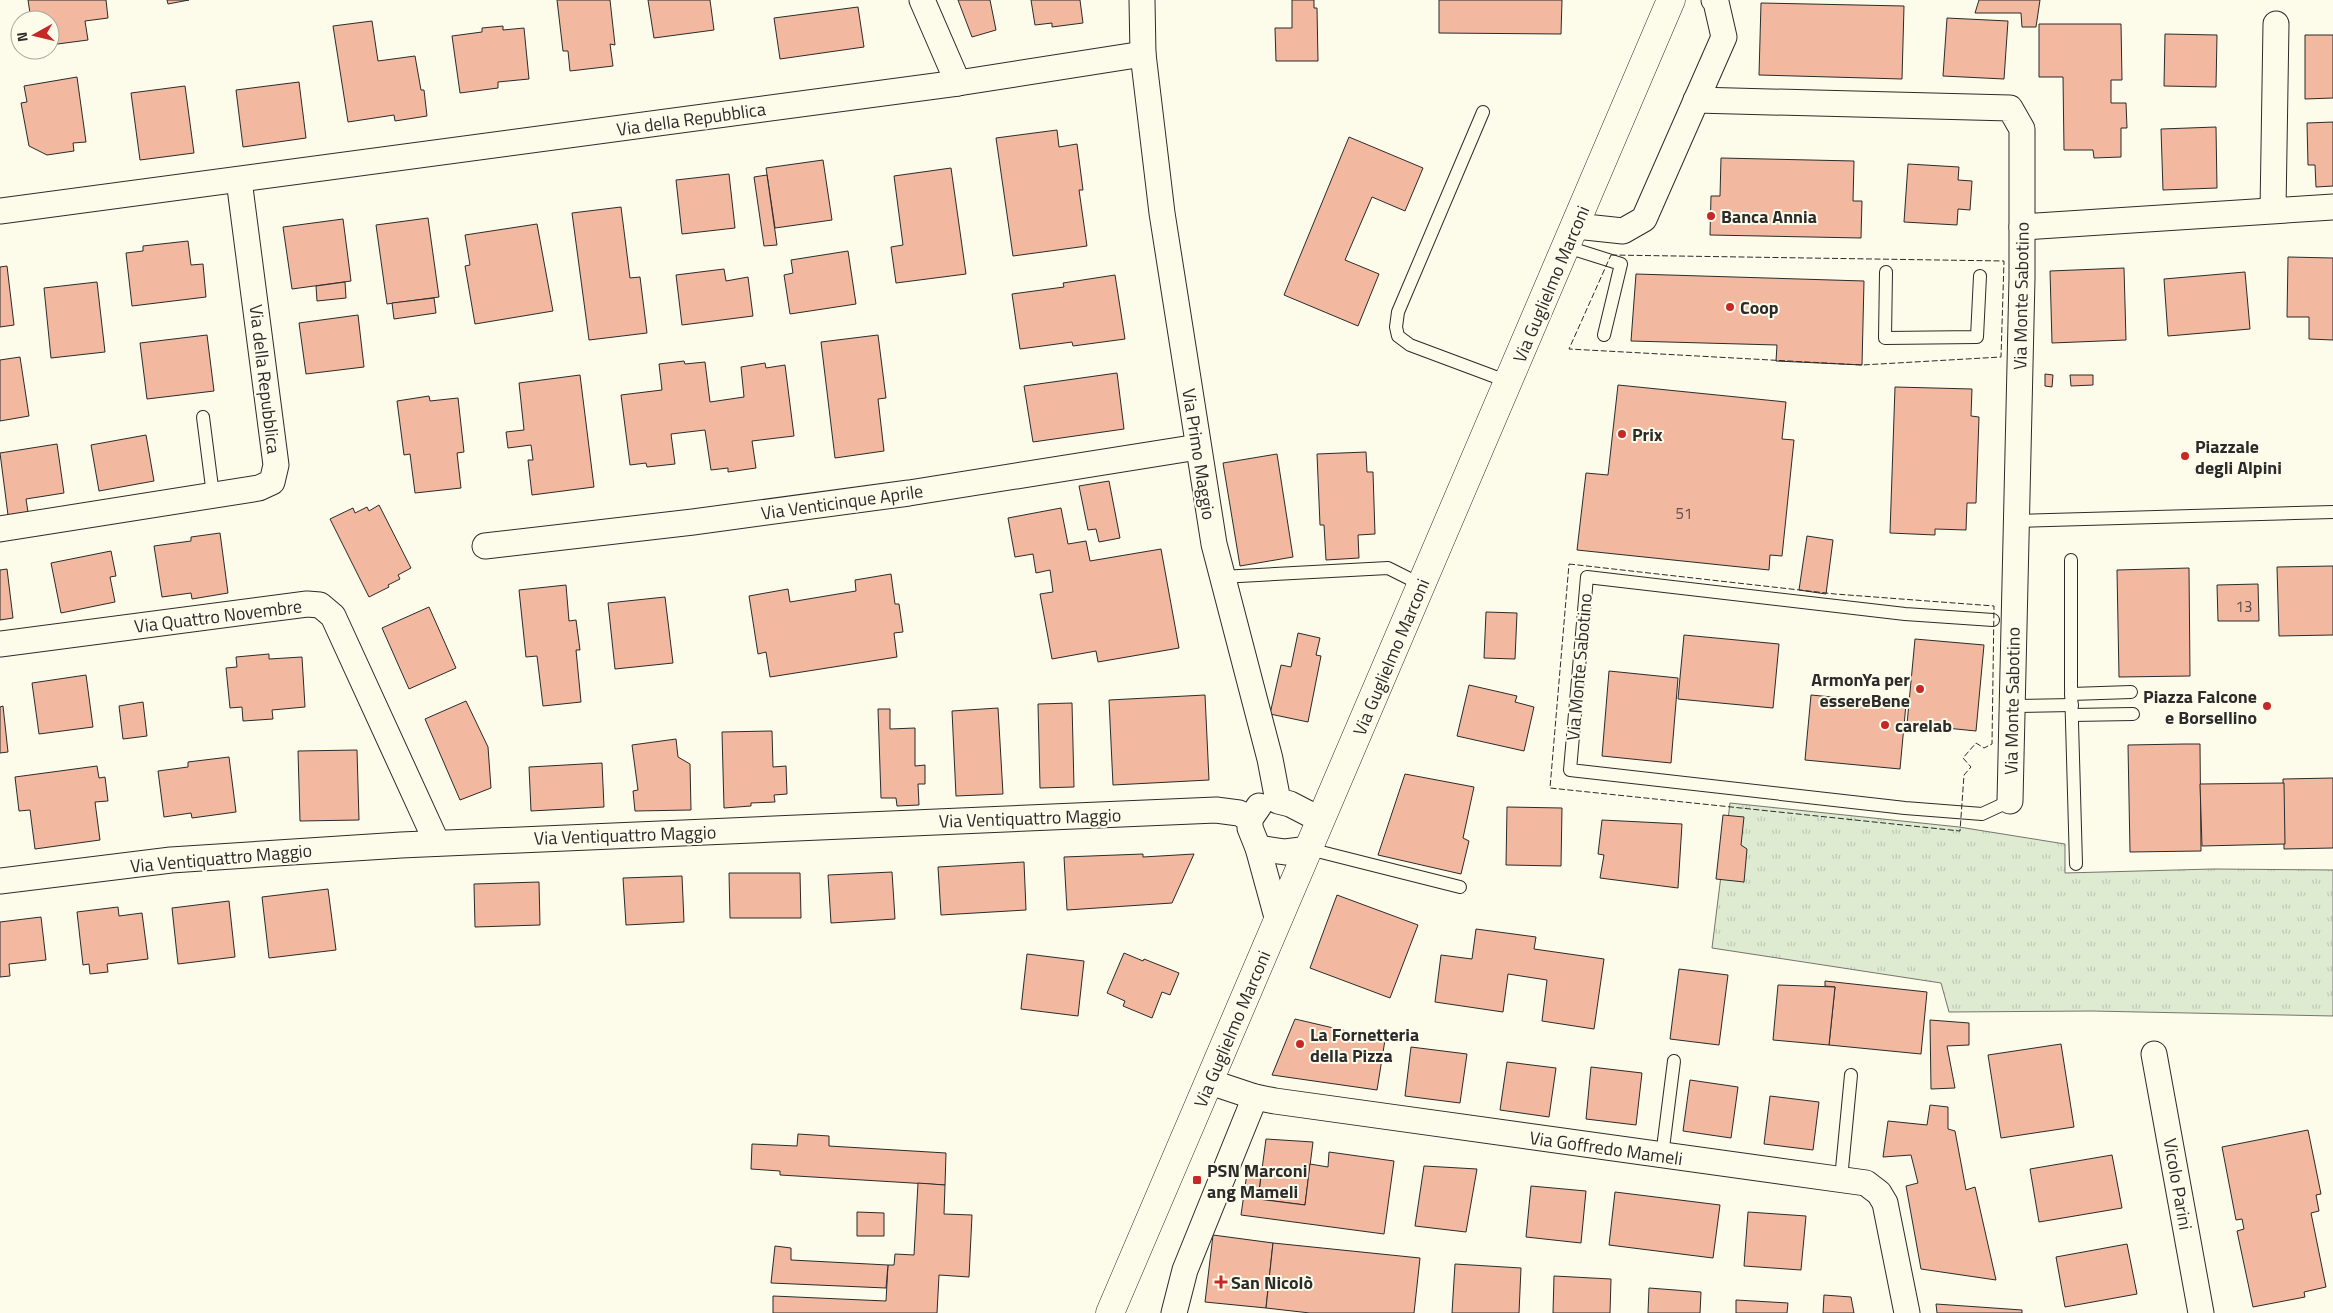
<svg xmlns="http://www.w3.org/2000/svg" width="2333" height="1313" font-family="'Titillium Web',sans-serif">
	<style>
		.grass { fill: url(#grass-tufts); stroke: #74746e }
		.building { fill: #f2b8a0; stroke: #2b2b2b }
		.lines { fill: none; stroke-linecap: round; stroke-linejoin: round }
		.service-casing { stroke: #2b2b2b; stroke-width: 14 }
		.minor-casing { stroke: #2b2b2b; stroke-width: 27 }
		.primary-casing { stroke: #2b2b2b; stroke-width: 29 }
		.service { stroke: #fdfbea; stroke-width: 12 }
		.minor { stroke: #fdfbea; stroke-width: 25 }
		.primary { stroke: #fdfbea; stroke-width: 28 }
		.fence { stroke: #2b2b2b; stroke-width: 1; stroke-dasharray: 6 2.5; stroke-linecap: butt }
		.poi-dot { fill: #c62828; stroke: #fdfbea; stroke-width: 2 }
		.labels { text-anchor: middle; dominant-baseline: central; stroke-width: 4; stroke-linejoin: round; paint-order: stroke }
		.number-label { font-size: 15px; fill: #5d4e48 }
		.street-label { font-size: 18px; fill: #2b2b2b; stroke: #fdfbea }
		.poi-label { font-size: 18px; font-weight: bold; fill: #2b2b2b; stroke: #fdfbea; text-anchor: start }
	</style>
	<defs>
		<pattern id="grass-tufts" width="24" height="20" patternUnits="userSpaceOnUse" patternTransform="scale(1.25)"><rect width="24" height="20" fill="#deebd1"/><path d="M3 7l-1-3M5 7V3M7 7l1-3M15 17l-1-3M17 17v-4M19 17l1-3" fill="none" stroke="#bfcab4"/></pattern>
	</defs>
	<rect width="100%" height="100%" fill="#fdfbea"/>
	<!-- grass -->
	<polygon class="grass" points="1730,803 1959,827 2065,844 2065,873 2213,869 2333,870 2333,1016 2092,1011 1949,1012 1941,983 1712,948"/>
	<!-- building -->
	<g class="building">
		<polygon points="28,0 106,0 108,18 85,21 88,40 50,45 50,20 31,20"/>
		<polygon points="167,0 189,0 168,4"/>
		<polygon points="557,0 610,0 615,45 610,44 613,66 570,71 568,51 563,51"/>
		<polygon points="648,0 710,0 714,30 654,38"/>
		<polygon points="958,0 990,0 996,30 972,37"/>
		<polygon points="1031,0 1080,0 1083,23 1052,27 1052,23 1035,25"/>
		<polygon points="1292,0 1314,0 1314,8 1317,8 1318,61 1276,61 1275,28 1292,28"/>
		<polygon points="1439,0 1562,0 1561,34 1439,33"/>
		<polygon points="1979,0 2040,0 2036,27 2022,27 2021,13 1975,13"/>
		<polygon points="1761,3 1904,6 1902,79 1759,75"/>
		<polygon points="858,7 864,47 780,59 774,18"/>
		<polygon points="1947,18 2008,21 2004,79 1943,76"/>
		<polygon points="372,21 378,61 415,56 421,90 424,90 427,116 395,121 394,115 348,122 333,26"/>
		<polygon points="2039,24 2121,24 2122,80 2111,80 2111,103 2126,103 2127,128 2121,128 2121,157 2094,158 2093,150 2064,150 2063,77 2039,77"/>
		<polygon points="503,26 503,30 524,28 529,79 498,82 498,88 460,93 452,36 482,32 482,28"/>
		<polygon points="2165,34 2217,35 2216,87 2164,86"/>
		<polygon points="2305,35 2333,35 2333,98 2305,99"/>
		<polygon points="77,77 86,142 73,143 74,151 47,155 29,146 21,103 27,102 24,86"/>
		<polygon points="299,82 306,138 243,147 236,90"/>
		<polygon points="185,86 194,153 140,160 131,93"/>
		<polygon points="2333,122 2333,186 2316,187 2315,165 2308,165 2307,123"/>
		<polygon points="2216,127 2217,188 2163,190 2161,129"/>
		<polygon points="1057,130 1059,147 1077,144 1083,190 1079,190 1087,246 1013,256 996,138"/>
		<polygon points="1349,137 1423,168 1405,211 1372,197 1345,260 1379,274 1358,326 1284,295"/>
		<polygon points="1721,158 1854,161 1853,201 1862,201 1861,238 1710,235 1711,196 1720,196"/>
		<polygon points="823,160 832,220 775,228 766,168"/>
		<polygon points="1908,164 1959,167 1958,180 1972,181 1970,210 1958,209 1957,225 1904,222"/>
		<polygon points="951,168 966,274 896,283 891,247 903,245 894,176"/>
		<polygon points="729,174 735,228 682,234 676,180"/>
		<polygon points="767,175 777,245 764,246 754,177"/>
		<polygon points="621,207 630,278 640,277 647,333 589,340 572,213"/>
		<polygon points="428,218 439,297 387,304 376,225"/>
		<polygon points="343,219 351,281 292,289 283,227"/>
		<polygon points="537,224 553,311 475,324 465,266 470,265 465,235"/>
		<polygon points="188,241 191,265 203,264 206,297 132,306 126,253 143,251 143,246"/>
		<polygon points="848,251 856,304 790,314 784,275 793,273 791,260"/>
		<polygon points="2288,257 2333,258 2333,340 2309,339 2309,317 2287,317"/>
		<polygon points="7,266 14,325 0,327 0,267"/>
		<polygon points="2124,268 2126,340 2052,343 2050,271"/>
		<polygon points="724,269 726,281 748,277 753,316 682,325 676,275"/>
		<polygon points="2245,272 2250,329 2168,336 2164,279"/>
		<polygon points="1636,274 1864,281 1862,365 1776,361 1777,345 1631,341"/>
		<polygon points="1115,275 1125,339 1073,346 1072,342 1020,349 1012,294 1064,287 1063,283"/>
		<polygon points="97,282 105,352 51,358 44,288"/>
		<polygon points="345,282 346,298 317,301 316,286"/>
		<polygon points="434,298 436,313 394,319 392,303"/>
		<polygon points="358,315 364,367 306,374 299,323"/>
		<polygon points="207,335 214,391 147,399 140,343"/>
		<polygon points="878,335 886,398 878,399 884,451 835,458 821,342"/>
		<polygon points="20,357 29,416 0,421 0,360"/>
		<polygon points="684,361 685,364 705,362 710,402 744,397 741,367 765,363 766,368 785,365 794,436 752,441 756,468 728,472 728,468 711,470 705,430 671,434 675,464 647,467 646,463 630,465 621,395 662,390 659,364"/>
		<polygon points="1117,373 1124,429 1033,442 1024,386"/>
		<polygon points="2045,374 2053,375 2052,387 2045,386"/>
		<polygon points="580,375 594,487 532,495 528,460 533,460 531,445 508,448 506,432 524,430 519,383"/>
		<polygon points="2070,375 2093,375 2093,385 2071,386"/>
		<polygon points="1618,385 1786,402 1782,439 1794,440 1782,556 1770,555 1769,570 1577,550 1586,473 1608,475"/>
		<polygon points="1895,387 1972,389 1971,416 1979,417 1976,503 1967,503 1966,530 1935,529 1935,535 1890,533"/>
		<polygon points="429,396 430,401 458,398 464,452 457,453 461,488 415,493 410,454 404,455 397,401"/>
		<polygon points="146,435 154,481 99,491 91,445"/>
		<polygon points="57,444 64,493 26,499 28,512 8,515 0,453"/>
		<polygon points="1366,452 1367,472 1373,472 1375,534 1358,535 1359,558 1326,560 1324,525 1320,525 1317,454"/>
		<polygon points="1277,454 1293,557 1240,566 1223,463"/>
		<polygon points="1109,481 1120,538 1099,542 1096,529 1088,530 1079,486"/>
		<polygon points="379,505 411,568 398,575 400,579 388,585 389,587 369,597 330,519 353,508 355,513 367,507 369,511"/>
		<polygon points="1061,508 1068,544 1086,541 1090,561 1161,549 1179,648 1098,662 1096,651 1052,659 1040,594 1053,592 1050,570 1036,573 1033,554 1015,557 1008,518"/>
		<polygon points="220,533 228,593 192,599 191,593 162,597 154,546 191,541 191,537"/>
		<polygon points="1807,536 1833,540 1826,594 1799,590"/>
		<polygon points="111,551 116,576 110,577 115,602 61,613 51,563"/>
		<polygon points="2333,566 2333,635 2279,636 2277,567"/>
		<polygon points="2189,568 2190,676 2119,677 2117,570"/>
		<polygon points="7,569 13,618 0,620 0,570"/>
		<polygon points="891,574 895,604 899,604 903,632 894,633 897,657 770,677 766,652 758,654 749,596 788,589 790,602 856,591 855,580"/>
		<polygon points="2258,584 2259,621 2218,621 2217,585"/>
		<polygon points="566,585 569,621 576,620 580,650 576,650 581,702 543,706 537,656 526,657 519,590"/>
		<polygon points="665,597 673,663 615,669 608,603"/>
		<polygon points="429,607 456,668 409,689 382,628"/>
		<polygon points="1486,612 1517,613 1515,659 1484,658"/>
		<polygon points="1298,633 1320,638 1316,655 1321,656 1308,722 1270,714 1281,665 1291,667"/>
		<polygon points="1684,635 1779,644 1773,708 1678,699"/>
		<polygon points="1915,639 1984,645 1976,731 1907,724"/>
		<polygon points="269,654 269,659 302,657 305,707 272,710 273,719 243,721 242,707 230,708 226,668 237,667 236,657"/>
		<polygon points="1609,671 1678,678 1671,763 1602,756"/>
		<polygon points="86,675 93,727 39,734 32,683"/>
		<polygon points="1469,685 1517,696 1515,702 1534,707 1524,751 1457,736"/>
		<polygon points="1205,695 1209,780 1113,785 1109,700"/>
		<polygon points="1811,695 1906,704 1900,769 1805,760"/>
		<polygon points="466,701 488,747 491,788 460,800 425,719"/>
		<polygon points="143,702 147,736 123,739 119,706"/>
		<polygon points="1072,703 1074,787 1040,788 1038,704"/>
		<polygon points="3,706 8,752 0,753 0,707"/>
		<polygon points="998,708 1003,794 956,796 952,711"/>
		<polygon points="878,709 890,709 890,729 915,728 915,766 925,765 925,784 918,784 919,805 897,806 896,798 881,798"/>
		<polygon points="772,731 773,767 786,766 787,794 774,795 775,802 751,803 751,806 724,808 722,732"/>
		<polygon points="676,739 678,757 690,764 691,810 635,811 633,791 638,790 632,745"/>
		<polygon points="2184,744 2200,744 2201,851 2130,852 2128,745"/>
		<polygon points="357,750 359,820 300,821 298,751"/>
		<polygon points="229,757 236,812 192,818 191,813 164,817 158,771 188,767 188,762"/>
		<polygon points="602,763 604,807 531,811 529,767"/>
		<polygon points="97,766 99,778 105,777 108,801 95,802 100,840 35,849 30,810 19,811 15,777"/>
		<polygon points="1405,774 1474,787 1463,838 1469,841 1461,874 1378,855"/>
		<polygon points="2333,778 2333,848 2284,849 2283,779"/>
		<polygon points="2284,783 2285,844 2202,846 2200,784"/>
		<polygon points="1507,807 1562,808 1561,866 1506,865"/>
		<polygon points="1723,815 1744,817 1741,845 1747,849 1744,882 1716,879"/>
		<polygon points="1602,820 1682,824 1678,888 1600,878 1604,855 1598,854"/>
		<polygon points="1143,854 1143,857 1194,854 1172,903 1067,910 1064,857"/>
		<polygon points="1024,862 1026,910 941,915 938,867"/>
		<polygon points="892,872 895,919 831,923 828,875"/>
		<polygon points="729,873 800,873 801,918 730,918"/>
		<polygon points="682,876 684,922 626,925 623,878"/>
		<polygon points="539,882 540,925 475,927 474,884"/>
		<polygon points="328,889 336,950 269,958 262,897"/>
		<polygon points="1337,895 1418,925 1390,998 1310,968"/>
		<polygon points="229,901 235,957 178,964 172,908"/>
		<polygon points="118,907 119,916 142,913 148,959 107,964 108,972 90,974 89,964 83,965 77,912"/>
		<polygon points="41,917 46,960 9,964 10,976 0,977 0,922"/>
		<polygon points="1476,929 1536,937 1534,949 1604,959 1594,1029 1542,1021 1547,980 1508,974 1503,1012 1435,1002 1441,955 1472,959"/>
		<polygon points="1124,953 1143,961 1144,959 1179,973 1170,995 1162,992 1152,1018 1123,1006 1125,1001 1107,993"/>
		<polygon points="1027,954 1084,961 1078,1016 1021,1009"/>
		<polygon points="1679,969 1728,975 1719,1045 1670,1039"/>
		<polygon points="1825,981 1927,992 1921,1054 1829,1045 1835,987 1825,986"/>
		<polygon points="1778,985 1835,987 1829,1045 1773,1040"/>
		<polygon points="1295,1019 1385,1040 1377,1090 1272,1075"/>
		<polygon points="1930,1020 1969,1023 1969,1045 1947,1046 1955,1088 1931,1089"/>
		<polygon points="2061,1044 2074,1127 2001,1138 1988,1055"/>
		<polygon points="1411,1047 1467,1054 1460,1103 1405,1096"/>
		<polygon points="1507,1062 1556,1068 1549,1117 1500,1110"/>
		<polygon points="1591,1067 1642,1073 1636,1125 1586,1119"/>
		<polygon points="1690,1080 1738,1087 1731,1138 1683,1131"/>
		<polygon points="1770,1096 1819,1102 1813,1150 1764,1144"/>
		<polygon points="1930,1105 1948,1107 1948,1129 1955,1131 1966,1190 1975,1187 1996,1280 1921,1269 1906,1186 1918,1183 1911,1155 1883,1157 1888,1121 1927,1125"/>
		<polygon points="2308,1130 2321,1194 2316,1195 2319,1211 2311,1213 2326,1287 2304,1292 2305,1297 2253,1307 2237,1231 2244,1229 2242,1219 2236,1220 2222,1147"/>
		<polygon points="798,1134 829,1136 829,1146 946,1153 945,1185 780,1175 780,1171 751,1169 752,1144 797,1146"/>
		<polygon points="1266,1139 1313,1142 1305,1205 1258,1199"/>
		<polygon points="1329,1152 1394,1161 1384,1234 1241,1215 1247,1173 1261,1175 1258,1199 1305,1205 1310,1164 1328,1167"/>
		<polygon points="2112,1155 2122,1208 2039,1222 2030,1169"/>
		<polygon points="1424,1166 1477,1169 1466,1232 1415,1226"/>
		<polygon points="918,1183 945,1185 944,1214 972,1215 969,1277 939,1275 937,1313 773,1313 773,1296 886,1301 888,1265 894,1265 895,1254 914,1255"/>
		<polygon points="1531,1186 1586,1191 1581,1243 1526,1237"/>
		<polygon points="1615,1192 1720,1205 1713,1258 1609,1245"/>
		<polygon points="857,1212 884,1213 884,1236 857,1236"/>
		<polygon points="1748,1212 1806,1216 1801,1270 1744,1266"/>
		<polygon points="1213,1235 1273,1243 1266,1308 1205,1302"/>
		<polygon points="1273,1243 1420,1258 1414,1313 1310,1313 1266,1308"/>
		<polygon points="2127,1244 2137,1294 2065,1307 2056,1257"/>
		<polygon points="775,1246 791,1248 791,1260 888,1265 886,1288 771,1283"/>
		<polygon points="1455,1264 1521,1268 1519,1313 1452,1313"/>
		<polygon points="1554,1276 1611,1279 1610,1313 1553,1313"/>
		<polygon points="1649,1288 1701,1292 1700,1313 1648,1313"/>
		<polygon points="1824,1295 1851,1297 1854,1313 1823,1313"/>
		<polygon points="1736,1300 1788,1303 1787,1313 1736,1313"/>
		<polygon points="1936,1304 2022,1310 2022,1313 1937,1313"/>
	</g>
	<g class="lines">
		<defs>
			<g id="service">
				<polyline points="1483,112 1398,312 1396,327 1398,336 1410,345 1509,382"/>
				<polyline points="1567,247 1621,264 1604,335"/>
				<polyline points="1886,272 1885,338 1977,337 1980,276"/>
				<polyline points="203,417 213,495"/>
				<polyline points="2016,521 2333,512"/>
				<polyline points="2071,560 2071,687 2076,864"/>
				<polyline points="1221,577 1388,568 1422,585"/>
				<polyline points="1993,620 1905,614 1587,577 1570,770 1905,808 1982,814 2010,801"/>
				<polyline points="2071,694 2131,692"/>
				<polyline points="2012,706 2072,705"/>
				<polyline points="2072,715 2133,714"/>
				<polyline points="1309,849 1460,887"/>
				<polyline points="1662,1156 1674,1061"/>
				<polyline points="1841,1179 1851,1075"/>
			</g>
			<g id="minor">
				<polyline points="922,0 958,83"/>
				<polyline points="1142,0 1143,54 1162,213 1214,544 1270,759 1278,801 1290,804 1321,820"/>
				<polyline points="1696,100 2010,108 2022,129 2022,278 2010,801"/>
				<polyline points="2273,210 2276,24"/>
				<polyline points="0,211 958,83 1143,54"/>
				<polyline points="1576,226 1623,231 1644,219 1724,37 1716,2 1714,0"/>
				<polyline points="2022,227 2333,207"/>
				<polyline points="0,529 259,488 272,482 276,465 239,180"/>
				<polyline points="485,546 693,522 909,493 1198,447"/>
				<polyline points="0,644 307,604 320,605 333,616 437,843"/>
				<polyline points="1259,806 1250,819 1250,828 1258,848 1278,921"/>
				<polyline points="1258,848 1285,852 1309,849"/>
				<polyline points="0,881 171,860 401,845 1216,810 1239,813 1250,819"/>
				<polyline points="2154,1054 2201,1313"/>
				<polyline points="1210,1082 1255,1097 1275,1101 1866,1183 1879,1193 1885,1203 1907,1313"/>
				<polyline points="1174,1313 1185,1270 1255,1097"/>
			</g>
			<polyline id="primary" points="1110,1313 1671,0"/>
		</defs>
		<!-- service casing -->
		<use href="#service" class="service-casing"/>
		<!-- minor casing -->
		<use href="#minor" class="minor-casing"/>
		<!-- primary casing -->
		<use href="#primary" class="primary-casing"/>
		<!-- service -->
		<use href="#service" class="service"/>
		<!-- minor -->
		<use href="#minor" class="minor"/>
		<!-- primary -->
		<use href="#primary" class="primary"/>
		<!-- fence -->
		<g class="fence">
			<polygon points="1611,255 2004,261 2001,357 1862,365 1569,349"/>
			<polygon points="1569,564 1835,594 1994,606 1992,744 1984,748 1976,743 1963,758 1971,767 1964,775 1960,831 1550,788"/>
		</g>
	</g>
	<!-- markers -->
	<g class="poi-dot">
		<circle cx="1711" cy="216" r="5"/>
		<circle cx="1730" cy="307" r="5"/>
		<circle cx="1622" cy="434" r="5"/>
		<circle cx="2185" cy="456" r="5"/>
		<circle cx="1920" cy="689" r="5"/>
		<circle cx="2267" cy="706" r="5"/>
		<circle cx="1885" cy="725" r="5"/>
		<circle cx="1300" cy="1044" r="5"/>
		<rect x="1192" y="1175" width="10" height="10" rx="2.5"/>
		<path d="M1218.5 1274.5h5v5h5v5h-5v5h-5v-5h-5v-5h5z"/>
	</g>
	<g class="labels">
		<!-- number labels -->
		<g class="number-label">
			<text x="1684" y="513">51</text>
			<text x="2244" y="606">13</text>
		</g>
		<!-- street labels -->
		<g class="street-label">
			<text transform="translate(691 119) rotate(-8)">Via della Repubblica</text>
			<text transform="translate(1551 284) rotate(-67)">Via Guglielmo Marconi</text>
			<text transform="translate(2021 296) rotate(-89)">Via Monte Sabotino</text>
			<text transform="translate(265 379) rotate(83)">Via della Repubblica</text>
			<text transform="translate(1199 454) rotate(81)">Via Primo Maggio</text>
			<text transform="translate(842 502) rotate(-8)">Via Venticinque Aprile</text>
			<text transform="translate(218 616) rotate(-7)">Via Quattro Novembre</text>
			<text transform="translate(1391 657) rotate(-67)">Via Guglielmo Marconi</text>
			<text transform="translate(1579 667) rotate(-85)">Via Monte Sabotino</text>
			<text transform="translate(2012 701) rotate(-89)">Via Monte Sabotino</text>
			<text transform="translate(1030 818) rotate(-2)">Via Ventiquattro Maggio</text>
			<text transform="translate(625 835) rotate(-2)">Via Ventiquattro Maggio</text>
			<text transform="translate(221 858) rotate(-5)">Via Ventiquattro Maggio</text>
			<text transform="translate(1232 1029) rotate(-67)">Via Guglielmo Marconi</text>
			<text transform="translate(1606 1148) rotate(8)">Via Goffredo Mameli</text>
			<text transform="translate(2178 1184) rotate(80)">Vicolo Parini</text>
		</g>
		<!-- poi labels -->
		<g class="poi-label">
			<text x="1721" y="216">Banca Annia</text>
			<text x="1740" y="307">Coop</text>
			<text x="1632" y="434">Prix</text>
			<text x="2195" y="446">Piazzale<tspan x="2195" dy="21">degli Alpini</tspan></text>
			<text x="1910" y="679" text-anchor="end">ArmonYa per<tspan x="1910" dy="21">essereBene</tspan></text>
			<text x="2257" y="696" text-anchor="end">Piazza Falcone<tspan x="2257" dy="21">e Borsellino</tspan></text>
			<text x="1895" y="725">carelab</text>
			<text x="1310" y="1034">La Fornetteria<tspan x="1310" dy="21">della Pizza</tspan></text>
			<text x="1207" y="1170">PSN Marconi<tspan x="1207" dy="21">ang Mameli</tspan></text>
			<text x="1231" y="1282">San Nicolò</text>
		</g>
	</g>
	<!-- north arrow -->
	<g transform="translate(35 35) rotate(262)"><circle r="24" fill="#fdfbea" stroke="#a9a89e"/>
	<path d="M0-4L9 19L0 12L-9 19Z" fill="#c62828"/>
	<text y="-8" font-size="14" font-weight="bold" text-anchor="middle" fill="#2b2b2b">N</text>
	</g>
</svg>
